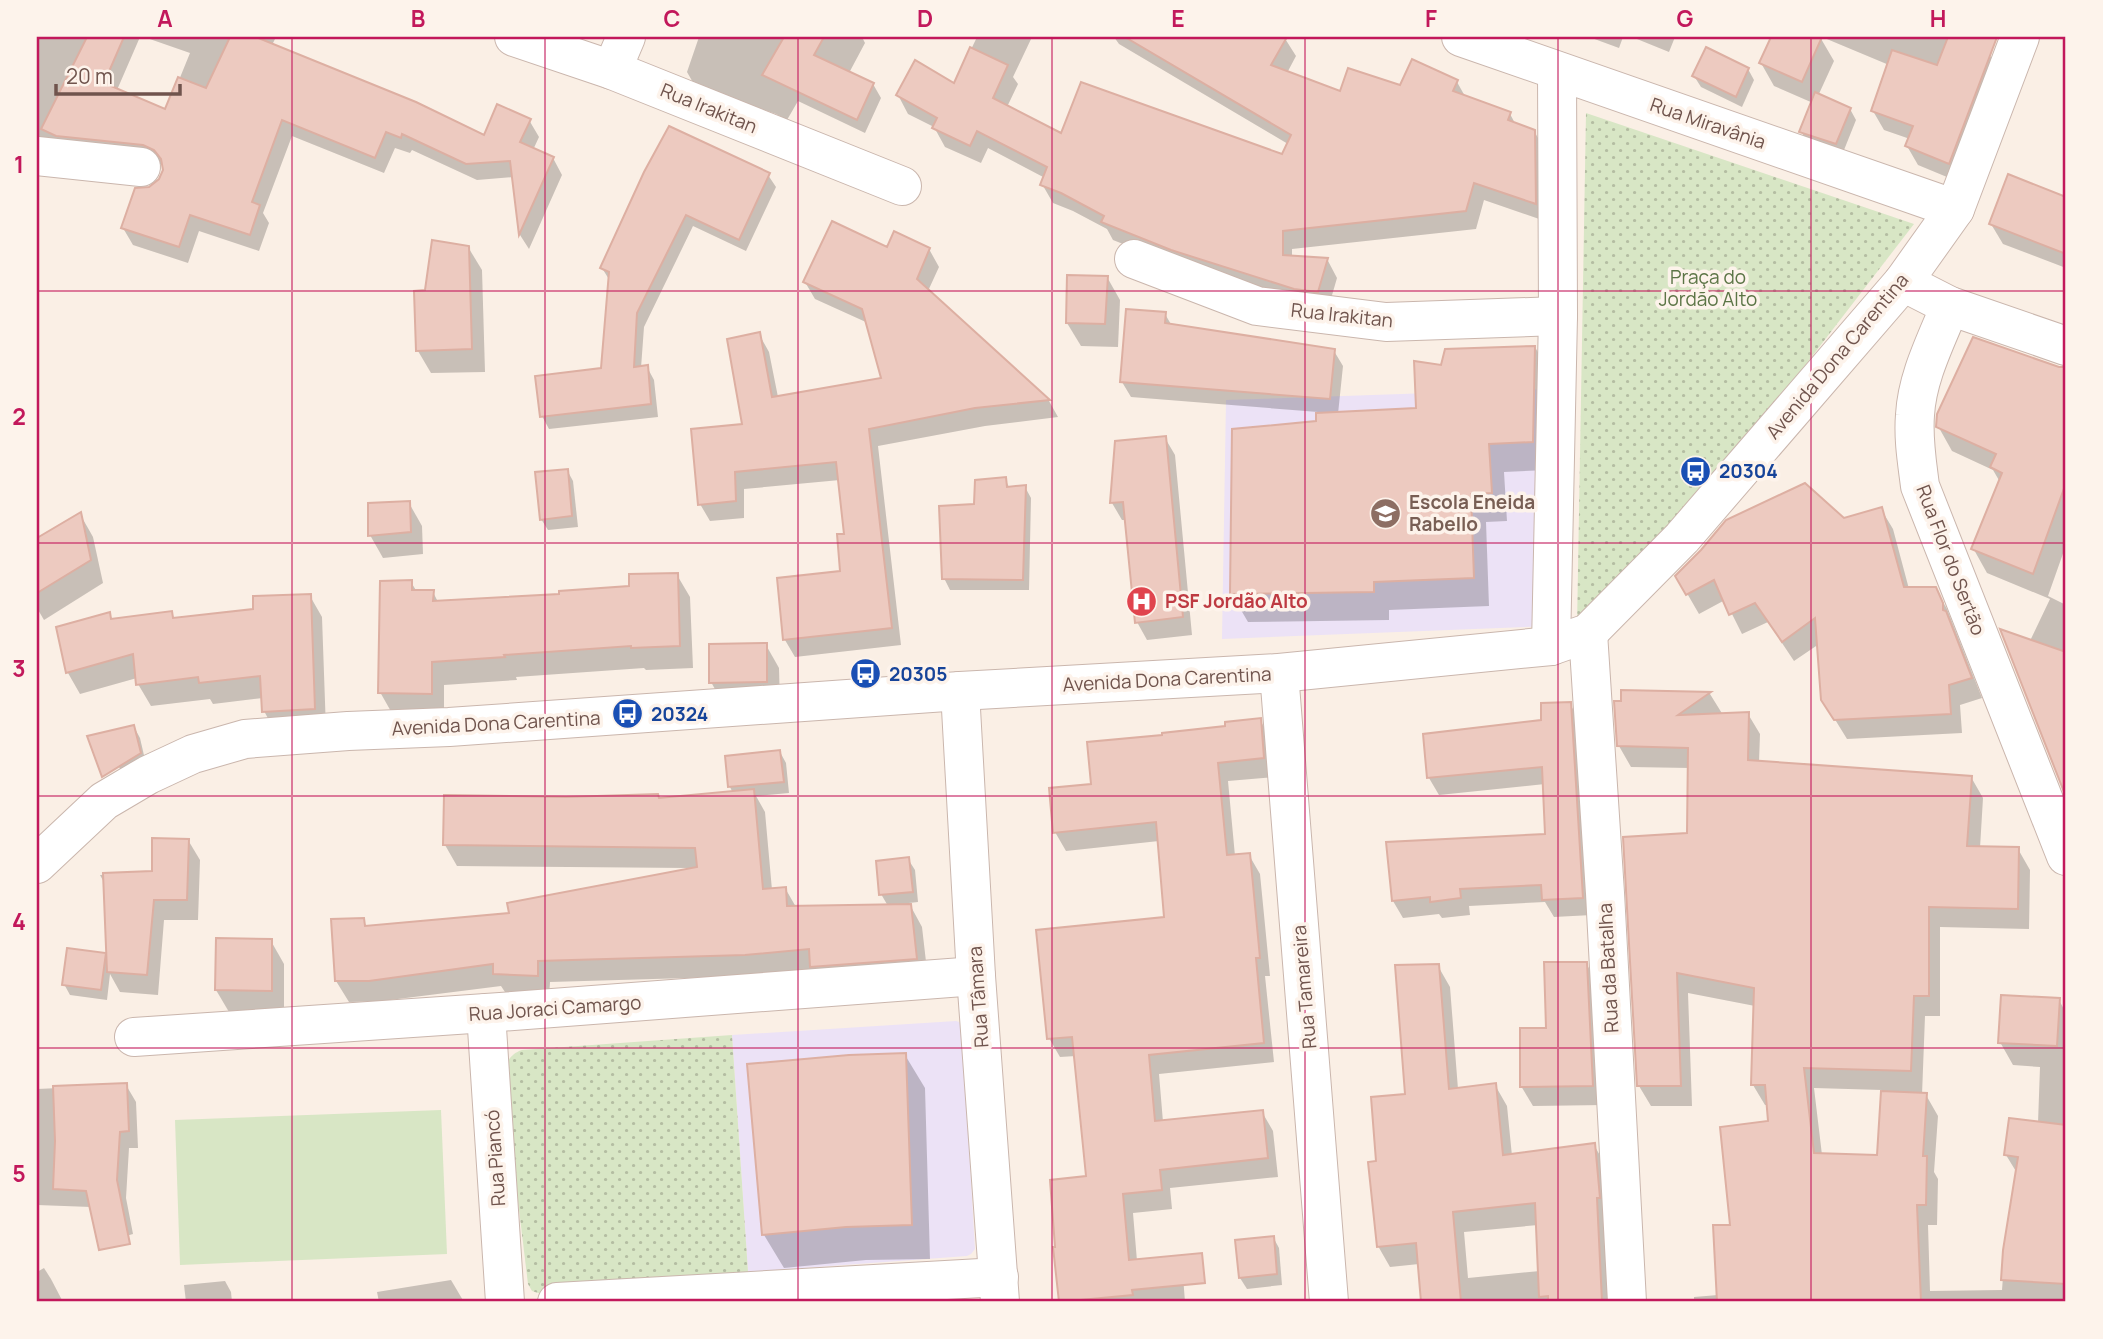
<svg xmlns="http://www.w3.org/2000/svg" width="2103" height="1339" font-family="Manrope,sans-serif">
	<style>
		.education { fill: #ece2f6 }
		.grass { fill: #d8e6c5 }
		.park { fill: url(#park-dots) }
		.shadow { fill: #0003; fill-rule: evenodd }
		.building { fill: #edcac0; stroke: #ddafa2; stroke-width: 2 }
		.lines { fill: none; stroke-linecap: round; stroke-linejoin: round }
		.minor-casing { stroke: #cab6ad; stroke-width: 40 }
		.tertiary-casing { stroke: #cab6ad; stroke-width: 40 }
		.minor { stroke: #fff; stroke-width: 38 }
		.tertiary { stroke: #fff; stroke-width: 38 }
		.grid { fill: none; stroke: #c2185b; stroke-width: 2; stroke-opacity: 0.55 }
		.labels { text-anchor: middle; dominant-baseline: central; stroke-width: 7; stroke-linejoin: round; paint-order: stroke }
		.street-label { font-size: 19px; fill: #70544d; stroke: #fdf3eb }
		.park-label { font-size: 19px; fill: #5c7546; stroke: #fdf3eb }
		.transit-label { font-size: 19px; font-weight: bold; fill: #164399; stroke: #fdf3eb; text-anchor: start }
		.education-label { font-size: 19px; font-weight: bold; fill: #785e54; stroke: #fdf3eb; text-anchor: start }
		.health-label { font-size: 19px; font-weight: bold; fill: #be3a42; stroke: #fdf3eb; text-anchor: start }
		.neatline { fill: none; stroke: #c2185b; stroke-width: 2.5 }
		.grid-label { font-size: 23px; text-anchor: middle; font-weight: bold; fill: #c2185b }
	</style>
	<defs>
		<pattern id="park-dots" width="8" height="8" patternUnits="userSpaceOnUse" patternTransform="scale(1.75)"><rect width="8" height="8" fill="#d8e6c5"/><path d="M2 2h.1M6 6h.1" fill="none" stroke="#b4bda2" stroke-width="1.8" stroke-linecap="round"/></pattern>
	</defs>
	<rect width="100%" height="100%" fill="#faefe5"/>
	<!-- education -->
	<g class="education">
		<polygon points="1546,389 1551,626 1222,639 1226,400"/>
		<polygon points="956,1021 959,1022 962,1027 975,1249 971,1254 967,1256 748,1272 732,1035"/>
	</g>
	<!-- grass -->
	<polygon class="grass" points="441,1110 447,1254 180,1265 175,1120"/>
	<!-- park -->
	<g class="park">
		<polygon points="1586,113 1914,224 1601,630 1577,627"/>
		<path d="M 732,1035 L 748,1272 L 541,1294 L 532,1291 L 528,1284 L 503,1077 C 505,1065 509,1054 522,1050 Z"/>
	</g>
	<!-- shadow -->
	<g class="shadow">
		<polygon points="37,37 140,37 117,90 166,112 190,53 144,37 257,37 256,40 259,42 261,37 276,37 272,45 484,137 529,120 539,137 533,150 553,158 562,175 529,249 520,235 514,177 477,180 412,150 410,153 395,148 384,173 292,136 263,213 269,223 259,251 199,231 188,263 133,245 123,228 150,189 160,180 164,170 164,165 37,137"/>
		<polygon points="699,37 862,37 865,43 849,73 873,84 881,98 865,133 798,101 787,120 776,114 695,86 687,72"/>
		<polygon points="977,37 1032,37 1013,77 1018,84 1007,107 1061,135 1283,156 1288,144 1119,44 1114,37 1284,37 1296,56 1287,73 1341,93 1457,82 1466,98 1510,114 1516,125 1534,131 1545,150 1545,221 1484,200 1476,229 1292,249 1292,257 1327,259 1337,278 1328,309 1183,268 1113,240 1107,229 1073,211 1053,203 1042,184 1045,178 988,148 981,163 945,147 934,127 908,114 898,95 954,85"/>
		<polygon points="1589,37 1623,37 1619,48"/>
		<polygon points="1632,37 1675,37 1669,52"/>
		<polygon points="1773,37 1820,37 1834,61 1818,96 1850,109 1856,120 1842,155 1807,142 1801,131 1813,103 1774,86 1761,63"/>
		<polygon points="1822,37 1946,37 1989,54 2000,73 1959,182 1918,165 1907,146 1910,139 1884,130 1873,111 1889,65"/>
		<polygon points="1748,69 1754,80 1742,107 1701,87 1694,76"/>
		<polygon points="646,173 768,175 776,187 746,251 693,226 644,327 641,368 647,367 654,380 658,417 549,429 542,416 602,369 610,281 602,268"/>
		<polygon points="2009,176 2066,198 2066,268 2003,244 1991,224"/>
		<polygon points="468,247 482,270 485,372 431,373 418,351 426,292"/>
		<polygon points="888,249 929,249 939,267 928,291 1049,401 1058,417 985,426 878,446 901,645 795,657 785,640 779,579 842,572 846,535 840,480 744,489 744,518 710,521 700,504 744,425 759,334 769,352 778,397 884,379 868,323 815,299 805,282"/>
		<polygon points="1107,277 1120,300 1118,347 1081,346 1067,323"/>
		<polygon points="1165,314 1172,326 1334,351 1343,366 1338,414 1418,409 1442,367 1535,347 1551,376 1549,470 1504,472 1507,521 1486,522 1489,606 1389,610 1389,620 1248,622 1231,593 1318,423 1318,412 1131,397 1122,382"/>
		<polygon points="2059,368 2066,372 2066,545 2048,596 2066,605 2066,783 2055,763 2030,641 2050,599 1987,573 1973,548 2000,482 1993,470 1952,451 1938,426"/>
		<polygon points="1165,438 1175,455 1192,635 1147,640 1137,622 1126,520 1122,520 1112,503"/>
		<polygon points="567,470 573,481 578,527 548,530 541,519"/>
		<polygon points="1005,479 1010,489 1025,487 1031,498 1029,590 950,590 944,578 976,506"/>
		<polygon points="409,503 422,526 423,554 383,558 370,535"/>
		<polygon points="1881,509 1893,529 1909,589 1935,588 1947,609 1982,698 1960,705 1962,733 1847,739 1823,700 1819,644 1794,661 1768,622 1742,634 1725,600 1699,614 1677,576"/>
		<polygon points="80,514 93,537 103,583 44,620 37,608 37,540"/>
		<polygon points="677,575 690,597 693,668 646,670 644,668 516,677 517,680 444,685 444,716 393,715 380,692 411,582 417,592 433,592 438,602 561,595 631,588"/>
		<polygon points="310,596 322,617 326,730 276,733 264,711 263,698 213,704 210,699 151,706 138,684 137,678 80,694 68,673 58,628 109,614 113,621 171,613 175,620 255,610"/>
		<polygon points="766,645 779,668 780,704 724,705 711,682"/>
		<path d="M 1623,692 L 1710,694 L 1723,715 L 1748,714 L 1760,734 L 1759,762 L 1971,777 L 1983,798 L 1980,848 L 2018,849 L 2030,870 L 2029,929 L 1940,927 L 1940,1016 L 1925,1016 L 1922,1095 L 1926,1095 L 1938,1116 L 1934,1172 L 1938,1179 L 1937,1225 L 1928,1225 L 1930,1291 L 2002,1290 L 2005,1250 L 2017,1173 L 2006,1155 L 2038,1123 L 2040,1067 L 2013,1065 L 2000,1042 L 2059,1000 L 2066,1013 L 2066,1302 L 1694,1302 L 1694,1297 L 1718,1295 L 1732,1226 L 1769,1122 L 1768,1105 L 1765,1105 L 1753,1085 L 1755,1006 L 1688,993 L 1692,1106 L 1651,1106 L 1639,1086 L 1688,834 L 1690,768 L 1631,767 L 1619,746 ZM 1814,1088 L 1882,1090 L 1879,1157 L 1822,1155 Z"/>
		<polygon points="1570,704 1580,721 1592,915 1554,917 1545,902 1469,906 1470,915 1442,918 1439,914 1403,918 1393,901 1547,835 1545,784 1439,795 1429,778 1543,722"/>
		<polygon points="1260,720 1271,739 1274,777 1228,781 1235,856 1249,855 1260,874 1270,976 1265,976 1274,1062 1159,1074 1163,1122 1262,1112 1273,1131 1278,1177 1170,1188 1172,1209 1133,1213 1137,1261 1183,1276 1185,1302 1061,1302 1055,1248 1088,1177 1076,1056 1060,1057 1049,1038 1166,919 1159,841 1066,851 1055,832 1093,785 1227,728"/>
		<polygon points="134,727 140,738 146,764 125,778 101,734"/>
		<polygon points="780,752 786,763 789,793 756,796 765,812 772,890 785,888 796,907 888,906 881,894 908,859 915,870 918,902 909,903 922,927 928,979 757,976 550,982 549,997 507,995 501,986 382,1001 349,1002 336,981 363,919 367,928 511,915 689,870 689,868 457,866 445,845 660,800 733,793 730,787"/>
		<polygon points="188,840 200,860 198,920 164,920 158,995 120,992 110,974 107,1000 70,995 64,984 105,955 108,961 106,886 100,875 153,873"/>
		<polygon points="271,941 284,964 284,1013 229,1012 216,990"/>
		<polygon points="1586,963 1597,983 1604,1105 1533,1106 1521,1086 1548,1030"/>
		<path d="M 1438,966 L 1450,987 L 1458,1089 L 1495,1085 L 1507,1106 L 1512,1156 L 1594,1145 L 1606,1166 L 1615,1302 L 1422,1302 L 1419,1264 L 1390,1267 L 1378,1246 L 1378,1163 L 1406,1096 ZM 1538,1225 L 1540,1271 L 1468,1278 L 1464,1232 Z"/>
		<polygon points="905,1055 925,1088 930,1259 866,1260 784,1268 764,1235"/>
		<polygon points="126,1085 136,1102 138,1148 129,1148 126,1198 133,1234 105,1242 91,1207 37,1205 37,1089"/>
		<polygon points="1273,1237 1279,1248 1282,1285 1247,1289 1240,1278"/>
		<polygon points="44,1268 51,1279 63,1302 37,1302 37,1272"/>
		<polygon points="451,1280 464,1302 379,1302 377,1292"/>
		<polygon points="225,1281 231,1292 232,1302 186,1302 184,1285"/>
	</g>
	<!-- building -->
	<g class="building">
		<polygon points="87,37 124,37 104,83 165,109 178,77 206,88 230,37 256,37 416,102 484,135 497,104 531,119 520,142 554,157 519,235 510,161 466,164 402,134 401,138 386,132 375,158 282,120 252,202 260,205 250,235 190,215 179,247 121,228 135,188 149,187 159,179 163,170 161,159 154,150 143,145 56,136 41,129"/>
		<polygon points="784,37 824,37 814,55 874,83 857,120 762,75"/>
		<polygon points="1125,37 1287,37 1271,65 1340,91 1348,68 1400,85 1412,59 1458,80 1453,91 1511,112 1508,120 1535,130 1536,204 1474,183 1466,211 1283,231 1283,255 1328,258 1318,292 1294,289 1171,250 1101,222 1104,216 1061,193 1040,185 1047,167 977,131 970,146 932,128 937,118 896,95 915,60 954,83 970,47 1008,65 993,98 1061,133 1081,82 1282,154 1291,135"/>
		<polygon points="1771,37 1822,37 1802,82 1759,63"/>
		<polygon points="1948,37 1997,37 1949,164 1905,146 1913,126 1871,111 1892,50 1937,65"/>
		<polygon points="1706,47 1749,68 1736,97 1692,76"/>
		<polygon points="1815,92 1851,108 1836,144 1799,132"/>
		<polygon points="669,126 770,173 739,240 686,215 637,313 634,367 648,365 651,404 540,417 535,376 601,368 609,272 600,268 644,172"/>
		<polygon points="2008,174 2066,197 2066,254 1989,224"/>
		<polygon points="832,221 887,247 894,231 930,248 917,279 1050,400 975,408 869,429 892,628 783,640 777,578 840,571 837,534 844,534 836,462 735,472 736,501 698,505 691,429 742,424 727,339 760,332 772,397 881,378 862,309 803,282"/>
		<polygon points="432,240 469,246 472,349 416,351 414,291 425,290"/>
		<polygon points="1067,275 1108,276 1105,324 1066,323"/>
		<polygon points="1126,309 1166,312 1165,323 1335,349 1330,399 1120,382"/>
		<polygon points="1973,337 2059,367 2066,367 2066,483 2033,574 1971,549 2002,473 1990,467 1996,454 1936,427 1937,414"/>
		<polygon points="1535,346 1533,442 1489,444 1492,493 1471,494 1474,578 1374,582 1374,592 1230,594 1232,429 1316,421 1316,413 1416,408 1414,361 1441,365 1445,349"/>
		<polygon points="1166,436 1183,617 1135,623 1123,502 1110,503 1115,441"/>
		<polygon points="568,469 572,516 540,520 535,472"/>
		<polygon points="1006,477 1007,487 1026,485 1023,580 942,579 939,506 974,504 975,480"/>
		<polygon points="1805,483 1844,518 1882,507 1904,587 1936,587 1943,603 1943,610 1946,611 1972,678 1949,685 1951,714 1834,720 1821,700 1815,618 1782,642 1755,603 1729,615 1714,580 1686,595 1675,576 1701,550 1726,520"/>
		<polygon points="410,501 411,532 368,536 368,503"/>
		<polygon points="81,512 91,560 37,593 37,538"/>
		<polygon points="678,573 680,646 631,648 631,646 504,655 505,657 432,662 432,694 378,693 380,581 412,580 412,590 434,590 433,601 559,594 559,591 629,586 629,574"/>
		<polygon points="311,594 315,709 262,712 260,676 199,683 198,677 136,685 133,654 66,673 56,627 110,612 111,619 172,611 173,618 253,609 253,596"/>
		<polygon points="2000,629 2066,652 2066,797"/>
		<polygon points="767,643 767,682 709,683 709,644"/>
		<polygon points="1621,690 1711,692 1678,715 1749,712 1748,760 1972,776 1967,846 2019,847 2018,909 1929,907 1929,996 1914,996 1911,1071 1804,1068 1814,1153 1877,1155 1881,1091 1927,1093 1923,1156 1927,1156 1926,1205 1917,1205 1921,1302 1717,1302 1713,1225 1730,1225 1720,1127 1768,1121 1765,1085 1751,1085 1754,988 1677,973 1681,1086 1637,1086 1623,837 1687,833 1688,748 1617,746 1614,701 1621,701"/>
		<polygon points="1571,702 1583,898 1542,900 1541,885 1460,889 1461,898 1430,902 1430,897 1392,901 1386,842 1545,834 1542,767 1427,778 1423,734 1541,720 1541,703"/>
		<polygon points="1261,718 1264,758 1218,763 1227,855 1250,853 1260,958 1256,958 1264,1043 1149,1055 1155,1121 1263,1110 1268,1158 1160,1170 1162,1190 1123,1194 1129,1260 1202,1253 1205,1283 1132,1290 1133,1295 1059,1302 1053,1247 1055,1247 1050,1180 1086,1176 1072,1037 1047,1039 1036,930 1164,917 1156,822 1053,833 1049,788 1091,784 1087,742 1162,735 1162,733 1225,726 1225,722"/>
		<polygon points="134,725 141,753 102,777 87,736"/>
		<polygon points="780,750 784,782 728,787 725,756"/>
		<polygon points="754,789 763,889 786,887 787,906 911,904 917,959 810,967 809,949 745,955 538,961 538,976 493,974 493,964 369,981 335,981 331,919 364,918 365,926 509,913 507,903 697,867 695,848 443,845 444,795 566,797 658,794 659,798"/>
		<polygon points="152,838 189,839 187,900 154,900 147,975 107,972 103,873 152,871"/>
		<polygon points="909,857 913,892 879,895 876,861"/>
		<polygon points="216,938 272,939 272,991 215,990"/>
		<polygon points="67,948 106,953 101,990 62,985"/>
		<polygon points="1544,962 1587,962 1593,1086 1520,1087 1520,1028 1546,1028"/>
		<polygon points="1439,964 1449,1089 1496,1083 1503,1155 1595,1143 1600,1198 1597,1198 1602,1302 1548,1302 1548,1296 1539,1297 1535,1203 1453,1212 1461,1302 1421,1302 1416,1243 1377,1247 1368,1162 1376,1161 1371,1097 1405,1094 1395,965"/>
		<polygon points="2001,995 2060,998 2057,1046 1998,1043"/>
		<polygon points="906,1053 912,1225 846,1227 762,1235 747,1064 849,1055"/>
		<polygon points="127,1083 129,1131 120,1132 117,1180 130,1244 99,1250 86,1191 53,1189 55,1141 53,1086"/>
		<polygon points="2009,1118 2066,1125 2066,1284 2001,1280 2003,1250 2018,1157 2004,1155"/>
		<polygon points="1274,1236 1277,1274 1239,1278 1235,1240"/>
	</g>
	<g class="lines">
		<defs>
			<g id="minor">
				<polyline points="514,37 612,70 902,186"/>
				<polyline points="1461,37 1955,209"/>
				<polyline points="612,70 626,37"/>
				<polyline points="37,156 141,167"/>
				<polyline points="1134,259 1257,306 1386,322 1558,316"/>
				<polyline points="1903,282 1950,306 2066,346"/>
				<path d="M 1950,306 C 1936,341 1917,377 1915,415 C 1913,439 1917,462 1920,486 L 2066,856"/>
				<polyline points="1588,633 1605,893 1627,1302"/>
				<polyline points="1551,646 1558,316 1557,71"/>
				<polyline points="1279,673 1329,1302"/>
				<polyline points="960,691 976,976 1000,1302"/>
				<polyline points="486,1013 505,1302"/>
				<polyline points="134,1037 486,1013 976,976"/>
				<polyline points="557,1302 999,1277"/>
			</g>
			<polyline id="tertiary" points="37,864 104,801 148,775 193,754 245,739 348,731 449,727 960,691 1279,673 1551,646 1588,633 1682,538 1903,282 1955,209 2020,37"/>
		</defs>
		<!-- minor casing -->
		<use href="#minor" class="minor-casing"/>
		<!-- tertiary casing -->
		<use href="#tertiary" class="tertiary-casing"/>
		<!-- minor -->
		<use href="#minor" class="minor"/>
		<!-- tertiary -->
		<use href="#tertiary" class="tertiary"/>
	</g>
	<!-- grid -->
	<path class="grid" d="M 292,37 L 292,1302M 545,37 L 545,1302M 798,37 L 798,1302M 1052,37 L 1052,1302M 1305,37 L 1305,1302M 1558,37 L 1558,1302M 1811,37 L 1811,1302M 37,291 L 2066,291M 37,543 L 2066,543M 37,796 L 2066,796M 37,1048 L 2066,1048"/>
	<!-- icons -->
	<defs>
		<symbol id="bus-disc" viewBox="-11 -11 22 22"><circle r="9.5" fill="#1a4fb4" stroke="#fdf3eb"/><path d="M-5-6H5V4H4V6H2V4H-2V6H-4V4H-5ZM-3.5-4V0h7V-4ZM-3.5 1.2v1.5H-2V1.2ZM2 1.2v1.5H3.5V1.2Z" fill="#fff"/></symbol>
		<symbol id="school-disc" viewBox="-11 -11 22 22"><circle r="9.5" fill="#8d6e63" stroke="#fdf3eb"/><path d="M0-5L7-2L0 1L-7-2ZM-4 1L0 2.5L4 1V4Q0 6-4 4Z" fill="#fff"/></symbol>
		<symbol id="hospital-disc" viewBox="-11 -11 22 22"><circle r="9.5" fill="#e0444e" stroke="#fdf3eb"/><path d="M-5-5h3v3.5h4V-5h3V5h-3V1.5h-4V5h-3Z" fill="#fff"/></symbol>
	</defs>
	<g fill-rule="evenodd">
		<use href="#bus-disc" x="1678" y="454" width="35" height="35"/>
		<use href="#school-disc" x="1368" y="496" width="35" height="35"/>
		<use href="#hospital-disc" x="1124" y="584" width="35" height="35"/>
		<use href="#bus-disc" x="848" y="656" width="35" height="35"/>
		<use href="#bus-disc" x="610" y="696" width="35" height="35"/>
	</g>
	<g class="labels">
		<!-- street labels -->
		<g class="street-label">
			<text transform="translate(709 108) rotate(22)">Rua Irakitan</text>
			<text transform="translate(1708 123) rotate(19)">Rua Miravânia</text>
			<text transform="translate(1342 315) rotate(6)">Rua Irakitan</text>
			<text transform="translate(1837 356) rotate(-50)">Avenida Dona Carentina</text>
			<text transform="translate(1951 560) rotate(69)">Rua Flor do Sertão</text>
			<text transform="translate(1167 679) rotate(-3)">Avenida Dona Carentina</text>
			<text transform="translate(496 723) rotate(-3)">Avenida Dona Carentina</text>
			<text transform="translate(1608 968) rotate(-93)">Rua da Batalha</text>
			<text transform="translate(1304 987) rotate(-95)">Rua Tamareira</text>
			<text transform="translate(978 997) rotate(-94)">Rua Tâmara</text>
			<text transform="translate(555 1008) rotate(-4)">Rua Joraci Camargo</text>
			<text transform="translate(495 1158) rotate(-94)">Rua Piancó</text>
		</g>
		<!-- park labels -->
		<g class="park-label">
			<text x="1708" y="277">Praça do<tspan x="1708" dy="22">Jordão Alto</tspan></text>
		</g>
		<!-- transit labels -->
		<g class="transit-label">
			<text x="1719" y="471">20304</text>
			<text x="889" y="674">20305</text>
			<text x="651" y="714">20324</text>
		</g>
		<!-- education labels -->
		<g class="education-label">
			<text x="1409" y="502">Escola Eneida<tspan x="1409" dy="22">Rabello</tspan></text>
		</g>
		<!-- health labels -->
		<g class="health-label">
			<text x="1165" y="601">PSF Jordão Alto</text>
		</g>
	</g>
	<!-- border -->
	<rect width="2103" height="1339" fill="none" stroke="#fdf3eb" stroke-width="77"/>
	<!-- scale -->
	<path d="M56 84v10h124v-10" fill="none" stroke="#70544d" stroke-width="3.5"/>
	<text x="66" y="84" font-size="21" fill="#70544d" stroke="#fdf3eb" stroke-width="5" paint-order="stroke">20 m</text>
	<rect x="38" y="38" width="2026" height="1262" class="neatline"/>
	<g class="grid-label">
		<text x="165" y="27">A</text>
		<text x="418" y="27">B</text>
		<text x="672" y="27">C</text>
		<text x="925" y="27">D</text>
		<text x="1178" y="27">E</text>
		<text x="1431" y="27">F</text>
		<text x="1685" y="27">G</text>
		<text x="1938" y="27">H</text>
		<text x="19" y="173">1</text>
		<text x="19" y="425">2</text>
		<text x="19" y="677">3</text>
		<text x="19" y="930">4</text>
		<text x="19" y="1182">5</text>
	</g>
</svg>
